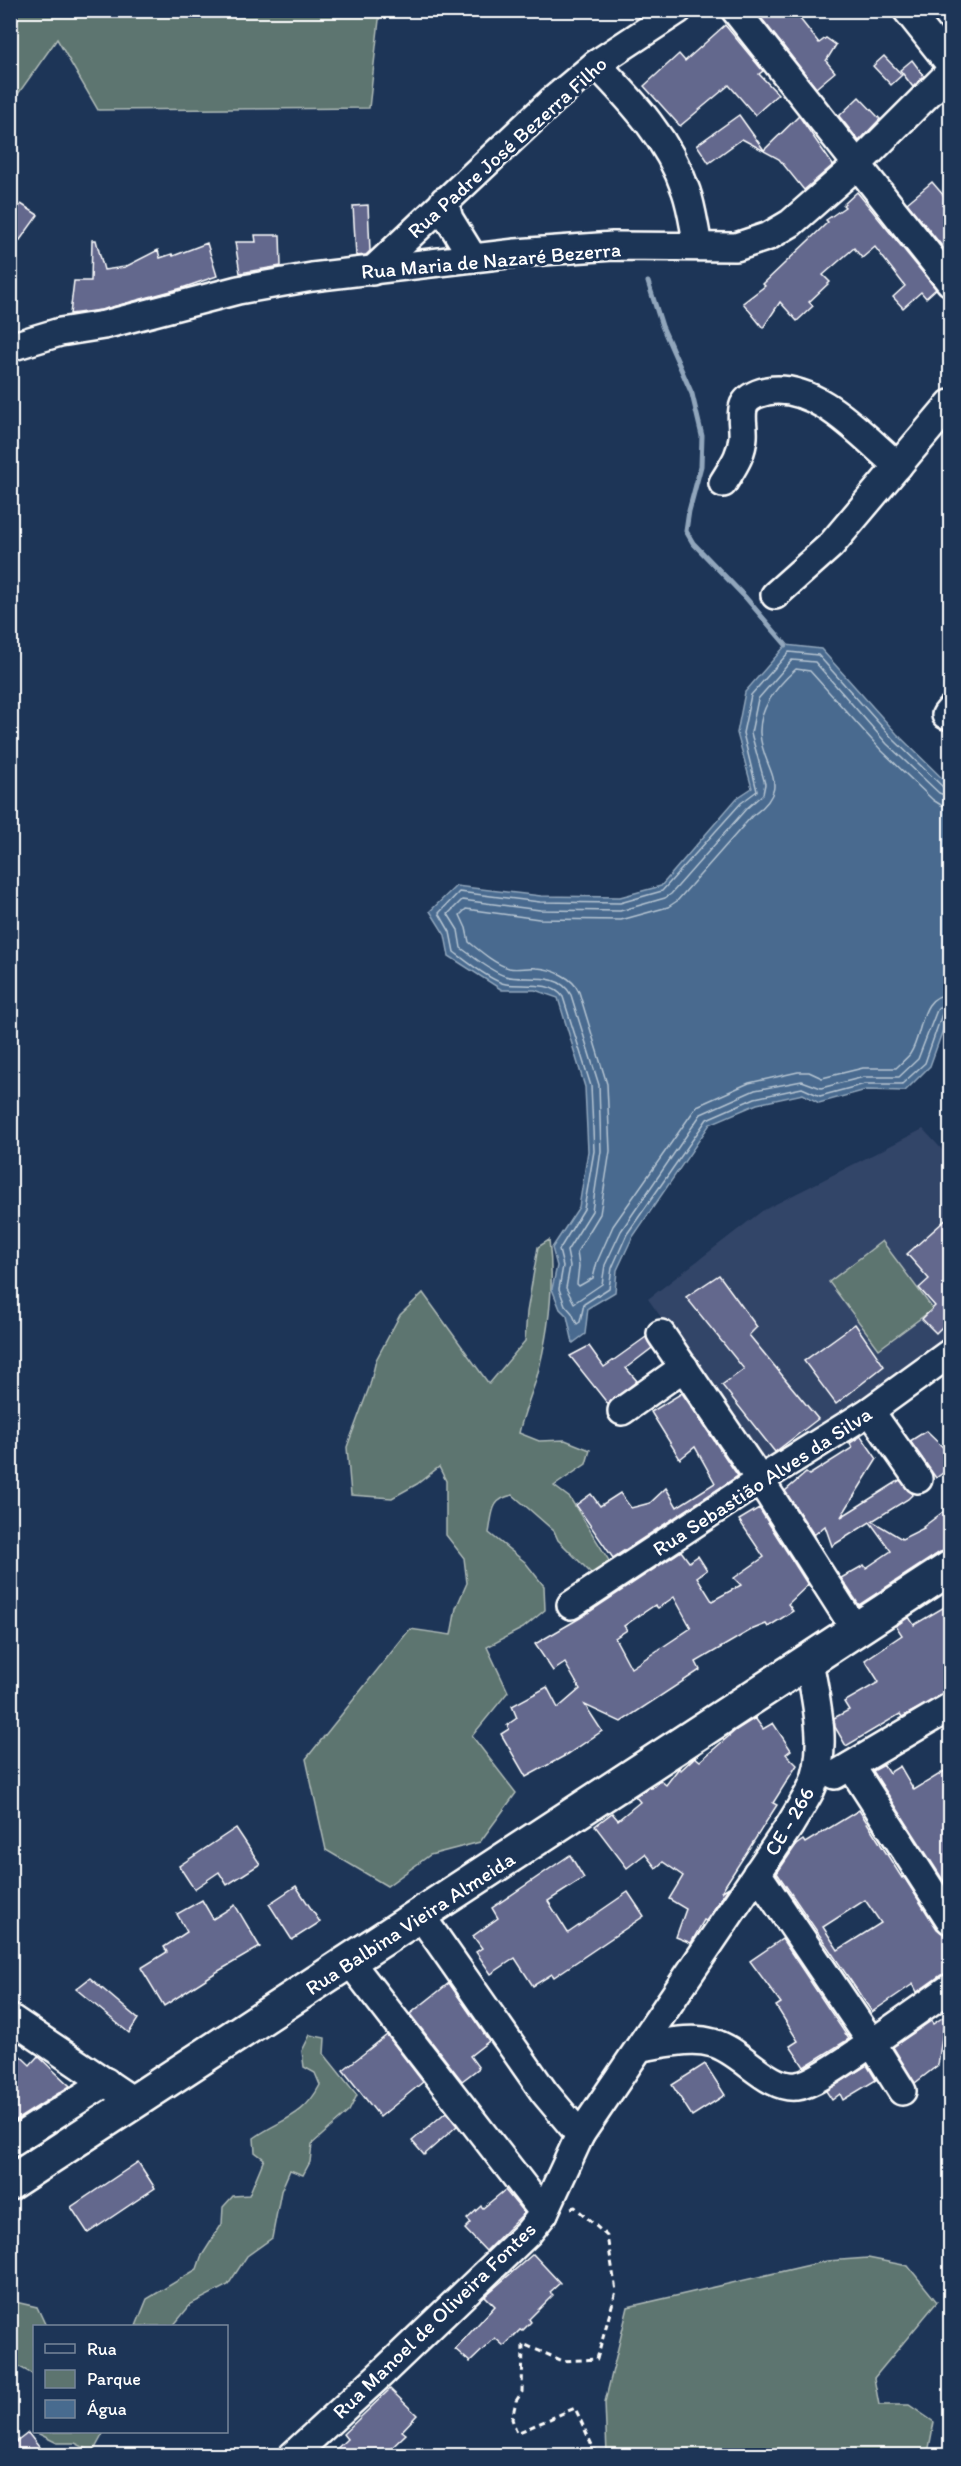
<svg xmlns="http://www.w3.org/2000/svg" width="961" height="2466" font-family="Itim,sans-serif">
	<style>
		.built { fill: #324467 }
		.green { fill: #5d746f; stroke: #aebab7; stroke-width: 1.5 }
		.water { fill: #486b8f; stroke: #91a6bc; stroke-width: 1.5 }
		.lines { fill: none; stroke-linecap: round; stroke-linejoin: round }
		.shore { stroke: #b6c4d2; stroke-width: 1.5 }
		.stream { stroke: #91a6bc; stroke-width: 5 }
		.building { fill: #64678d; stroke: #fff; stroke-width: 1.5; fill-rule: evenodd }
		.minor-casing { stroke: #fff; stroke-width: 32 }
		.major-casing { stroke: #fff; stroke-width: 38 }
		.path { stroke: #fff; stroke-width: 3; stroke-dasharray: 6 4.5; stroke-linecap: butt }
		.minor { stroke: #1d3557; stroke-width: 27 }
		.major { stroke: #1d3557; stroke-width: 33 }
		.labels { text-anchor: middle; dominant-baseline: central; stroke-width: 6; stroke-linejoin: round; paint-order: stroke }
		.street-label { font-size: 21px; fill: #fff; stroke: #1d3557 }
	</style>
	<rect width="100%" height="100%" fill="#1d3557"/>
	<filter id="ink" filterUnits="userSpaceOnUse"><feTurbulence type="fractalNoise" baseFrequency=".0167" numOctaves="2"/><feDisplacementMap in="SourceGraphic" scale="12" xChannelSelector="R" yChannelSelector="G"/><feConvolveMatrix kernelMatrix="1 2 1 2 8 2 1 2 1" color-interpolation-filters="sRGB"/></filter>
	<g filter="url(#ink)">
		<!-- built -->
		<polygon class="built" points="923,1129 950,1158 950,1340 768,1466 648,1299 762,1211"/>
		<!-- green -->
		<g class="green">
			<polygon points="11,10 380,11 369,108 98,110 57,39 11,104"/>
			<path d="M 549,1240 C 555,1288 549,1333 536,1380 C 530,1398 523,1415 519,1433 L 539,1441 L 565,1440 L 590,1450 L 586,1464 L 554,1486 L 570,1498 L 613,1567 L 598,1580 L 558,1540 L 554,1531 L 513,1495 C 490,1499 493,1513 489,1533 L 525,1562 L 544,1586 L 545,1610 L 523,1628 L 487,1647 L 508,1692 L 472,1736 L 516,1793 L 480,1842 L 430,1855 L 387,1886 L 326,1850 L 306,1759 L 410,1629 L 451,1635 L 456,1608 L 467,1583 L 464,1558 L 446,1535 L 446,1481 L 439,1467 L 417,1484 L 392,1498 L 351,1495 L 347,1447 L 370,1385 L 376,1360 L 400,1315 L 423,1293 L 489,1384 L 525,1341 L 527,1312 L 538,1247 Z"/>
			<polygon points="882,1241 933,1309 879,1349 829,1282"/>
			<path d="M 310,2035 L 325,2038 L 324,2054 L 357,2095 L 349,2111 L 312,2144 L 310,2162 L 303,2175 L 290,2170 L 281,2191 L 272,2238 L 247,2256 L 228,2285 L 191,2304 L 173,2326 L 136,2326 L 147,2299 L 197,2269 L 201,2257 L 222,2224 L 223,2207 L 233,2196 L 249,2195 L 264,2159 L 255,2152 L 254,2138 C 282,2118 303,2118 320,2085 L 315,2073 L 304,2067 L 302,2051 Z"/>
			<polygon points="868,2258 908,2266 937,2302 874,2378 879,2405 909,2405 934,2422 929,2448 924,2455 607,2455 605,2402 628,2307 827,2261"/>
			<polygon points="11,2301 37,2307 46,2326 34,2326 34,2375 11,2362"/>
			<polygon points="38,2432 104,2432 93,2452 75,2443 57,2443 37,2433"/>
		</g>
		<!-- water -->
		<polygon class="water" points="786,645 821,649 897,734 950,786 950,1010 930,1066 905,1091 866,1090 819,1103 803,1094 757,1104 710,1124 632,1238 617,1270 615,1292 588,1308 585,1334 573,1343 567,1316 560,1309 552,1289 557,1266 552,1248 579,1207 588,1151 585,1087 558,998 535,990 502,990 449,956 445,935 430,911 456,886 541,896 620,897 661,886 737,798 752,788 737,733 745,692"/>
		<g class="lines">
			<!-- shore -->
			<g class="shore">
				<path d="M 950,789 L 944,788 L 893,739 L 818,655 L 789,652 L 751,695 L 743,733 L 757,791 L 741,803 L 662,891 L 620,903 L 540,902 L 459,892 L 439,913 L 450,932 L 454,952 C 466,961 492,982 506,984 C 523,987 551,980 563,997 L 591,1086 L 594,1151 L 584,1209 L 559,1250 L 563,1266 L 559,1289 L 565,1305 L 572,1313 L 577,1324 L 580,1322 L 584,1304 L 609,1288 L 612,1268 L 627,1234 L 707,1119 L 755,1098 L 802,1088 L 820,1096 L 865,1084 L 902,1084 L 925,1063 L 942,1014 L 950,1011"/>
				<path d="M 950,797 L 939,793 L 887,744 L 815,662 L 792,660 L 758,699 L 751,733 L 765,784 L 763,794 L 746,809 L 671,894 L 665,898 L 620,911 L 540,910 L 462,900 L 448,914 L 458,930 L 461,948 C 474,957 490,971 505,976 C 523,982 559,970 571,995 L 599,1085 L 601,1151 L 592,1211 L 567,1251 L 570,1266 L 566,1288 L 574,1303 L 602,1284 L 605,1265 L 621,1231 L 701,1114 L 755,1090 L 802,1081 L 821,1088 L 864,1077 L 899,1077 L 918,1059 L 937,1010 L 942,1005 L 950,1003"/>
				<path d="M 950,806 L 941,805 L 933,800 L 881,750 L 810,671 L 796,669 C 778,685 759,707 760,733 C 762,771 795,785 752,816 L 677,901 L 668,907 L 621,920 L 539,919 L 466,909 L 460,915 L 466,928 L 469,942 C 480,951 495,964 509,968 C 517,970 528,967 537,968 C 552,969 573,977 579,992 L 607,1084 L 610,1151 L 600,1214 L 577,1252 L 579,1266 L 577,1284 L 579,1286 L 593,1278 L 597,1262 L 613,1226 L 697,1106 L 749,1083 L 798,1072 L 809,1072 L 822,1078 L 863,1068 L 896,1068 C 900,1064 906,1059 910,1054 C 924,1034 918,995 950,994"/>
			</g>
			<!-- stream -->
			<polyline class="stream" points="648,282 662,326 692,394 702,436 701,466 689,511 686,531 693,543 746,598 786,645"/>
		</g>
		<!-- building -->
		<g class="building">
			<polygon points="755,10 793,10 819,43 826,38 836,45 826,61 835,72 816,88"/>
			<polygon points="725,25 763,71 759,74 778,94 755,115 729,85 680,126 644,86 679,54 685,61"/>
			<polygon points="884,56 902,75 891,85 873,66"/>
			<polygon points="912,60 924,76 913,87 900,70"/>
			<polygon points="859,97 880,119 859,141 839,116"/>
			<polygon points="739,115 764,150 799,116 833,165 804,190 779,159 742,139 709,163 697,145"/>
			<polygon points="932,182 951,204 951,257 907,203"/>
			<polygon points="857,192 936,289 926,298 921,292 903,308 893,297 905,286 875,247 862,258 854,248 823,275 830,282 809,302 813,306 797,321 780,302 763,328 743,303 765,286 763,284 828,222 826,220 845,207 843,205"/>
			<polygon points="21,204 38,215 10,254 10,220"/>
			<polygon points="368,205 370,251 366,255 356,256 353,206"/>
			<polygon points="255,235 280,235 281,266 240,273 235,242 256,242"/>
			<polygon points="92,240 96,240 104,270 125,267 158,250 160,258 172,254 173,256 207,243 217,276 182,288 101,310 70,314 74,281 91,281"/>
			<polygon points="951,1215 951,1324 948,1321 936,1333 922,1319 935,1306 919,1288 929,1279 907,1254"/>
			<polygon points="719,1275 757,1327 749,1335 818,1419 775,1452 722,1385 744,1369 686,1297"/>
			<polygon points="855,1324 884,1366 836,1404 804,1361"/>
			<polygon points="646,1337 652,1348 626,1368 637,1381 608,1404 570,1356 589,1346 604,1367"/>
			<polygon points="682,1393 738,1476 613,1558 576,1505 591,1494 600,1506 620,1493 631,1508 650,1503 666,1488 677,1507 715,1483 695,1447 680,1459 651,1412"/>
			<polygon points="926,1431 951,1455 951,1467 936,1478 910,1441"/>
			<polygon points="861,1436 877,1459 841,1517 900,1480 913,1494 908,1499 872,1521 902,1539 924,1528 923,1527 951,1506 951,1550 940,1552 859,1605 841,1578 864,1565 866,1568 891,1551 870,1522 832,1546 825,1526 814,1535 785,1491 806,1473 809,1475 852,1448 850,1443"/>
			<path d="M 759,1508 L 808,1585 L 788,1604 L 793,1611 L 768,1627 L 766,1624 L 751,1630 L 696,1662 L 700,1670 L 621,1722 L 585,1705 L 602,1731 L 568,1754 L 526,1777 L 501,1734 L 509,1729 L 507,1725 L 517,1718 L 512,1706 L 547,1687 L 558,1708 L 580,1689 L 565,1663 L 553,1671 L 535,1644 L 580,1618 L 681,1551 L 689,1562 L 698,1556 L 707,1570 L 697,1577 L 712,1601 L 741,1585 L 734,1578 L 764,1557 L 739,1520 ZM 674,1597 L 691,1628 L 631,1668 L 615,1638 L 627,1630 L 624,1626 L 655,1605 L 658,1608 Z"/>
			<polygon points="951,1603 951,1691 902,1717 900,1714 846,1746 835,1727 834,1718 849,1710 844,1702 879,1682 865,1660 902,1635 896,1626 909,1617 914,1625"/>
			<polygon points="755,1718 763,1729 773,1723 791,1750 786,1754 797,1765 773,1803 777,1805 721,1892 729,1887 706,1921 704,1920 691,1943 676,1937 686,1909 669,1899 683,1876 663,1862 656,1868 645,1854 627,1868 595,1826 612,1813 618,1820 640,1802 635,1796 650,1787 652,1788 660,1780 666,1785 679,1768 681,1770 695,1757 700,1761 736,1730"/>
			<polygon points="884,1765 889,1773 900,1766 914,1790 951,1767 951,1879 945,1883 873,1771"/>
			<path d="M 859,1810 L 902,1878 L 904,1877 L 937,1929 L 944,1934 L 951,1945 L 951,1973 L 941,1975 L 917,1992 L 913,1984 L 872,2012 L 777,1873 L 796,1845 L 803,1840 L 805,1843 ZM 865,1900 L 881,1923 L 838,1950 L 823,1927 Z"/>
			<polygon points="236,1828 260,1864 227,1885 219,1872 194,1889 179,1866"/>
			<polygon points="570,1855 584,1878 548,1901 568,1933 628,1892 644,1916 554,1977 552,1974 533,1986 515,1958 491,1974 476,1952 482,1948 473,1936 498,1918 492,1908"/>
			<polygon points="296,1886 320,1922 292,1940 269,1904"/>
			<polygon points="202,1900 213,1919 235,1905 260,1947 215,1973 164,2006 141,1968 167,1952 164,1947 187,1932 177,1914"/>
			<polygon points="782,1939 849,2039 804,2067 790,2046 798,2041 776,2006 781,2003 750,1961"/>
			<polygon points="90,1978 138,2019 129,2033 76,1989"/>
			<polygon points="449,1983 489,2041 470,2056 479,2068 462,2081 410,2014"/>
			<polygon points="945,2016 938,2065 915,2083 893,2047 931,2021 933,2024"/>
			<polygon points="387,2035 423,2082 380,2117 343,2070"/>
			<polygon points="10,2046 30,2065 38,2056 70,2086 10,2124"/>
			<polygon points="705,2064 725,2095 692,2116 672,2085"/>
			<polygon points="867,2065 876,2080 843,2100 840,2094 832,2100 826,2091"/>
			<polygon points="446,2112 457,2126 424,2155 412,2141"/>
			<polygon points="138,2162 155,2188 88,2233 71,2207"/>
			<polygon points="505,2190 524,2213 486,2251 465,2229 471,2223 467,2219 481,2206 483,2208"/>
			<polygon points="533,2254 560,2283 550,2292 553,2295 529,2319 531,2322 522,2331 520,2330 504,2346 495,2338 470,2362 455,2349 495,2306 485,2296"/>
			<polygon points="390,2389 417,2415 402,2431 406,2434 383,2456 329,2456 347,2439 343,2434"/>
			<polygon points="28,2433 46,2456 10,2456 10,2447"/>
		</g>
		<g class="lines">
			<defs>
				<g id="minor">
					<polyline points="735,10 950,282"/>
					<polyline points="907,10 950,64"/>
					<path d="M 596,64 C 633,102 669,140 686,191 C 692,208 694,227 698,245"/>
					<polyline points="444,201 449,219 473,258"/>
					<polyline points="372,271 553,100 596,64 678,10"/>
					<polyline points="10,347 60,332 104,325 238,290 312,277 516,253 613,246 736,247 769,236 791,223 856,166 950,72"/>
					<path d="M 723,483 C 732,468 742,455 743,437 C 744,427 740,415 744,405 C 748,397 758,393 767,391 C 817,382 863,437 898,466"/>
					<polyline points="775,595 831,545 950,404"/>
					<polyline points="946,715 950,710"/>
					<polyline points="661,1334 760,1480 855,1629"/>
					<polyline points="622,1411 684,1367"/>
					<polyline points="870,1411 918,1479"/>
					<polyline points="571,1605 760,1480 870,1411 950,1353"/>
					<polyline points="851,1766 950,1920"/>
					<polyline points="835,1775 950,1707"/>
					<polyline points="757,1873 872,2043 950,1988"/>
					<polyline points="421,1916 544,2092 580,2135"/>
					<polyline points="350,1962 544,2213"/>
					<polyline points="10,2018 136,2103"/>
					<path d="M 640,2047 C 663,2044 690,2036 713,2043 C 741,2050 768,2090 797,2086 C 815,2084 854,2054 872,2043 L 902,2091"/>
					<polyline points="10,2143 106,2082"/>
					<path d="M 292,2456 L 381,2374 L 528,2233 L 544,2213 L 580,2135 L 790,1825 C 797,1813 805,1801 811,1789 C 829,1751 816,1700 809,1661"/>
				</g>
				<polyline id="major" points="10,2183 950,1568"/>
			</defs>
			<!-- minor casing -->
			<use href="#minor" class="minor-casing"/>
			<!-- major casing -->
			<use href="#major" class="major-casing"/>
			<!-- path -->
			<polyline class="path" points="571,2208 575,2207 607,2236 616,2291 597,2359 563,2361 523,2344 522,2392 516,2401 512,2419 517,2433 575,2408 597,2456"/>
			<!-- minor -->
			<use href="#minor" class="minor"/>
			<!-- major -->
			<use href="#major" class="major"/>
		</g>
	</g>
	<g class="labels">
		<!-- street labels -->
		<g class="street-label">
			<text transform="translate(507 147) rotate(-42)">Rua Padre José Bezerra Filho</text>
			<text transform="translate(491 260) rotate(-5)">Rua Maria de Nazaré Bezerra</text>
			<text transform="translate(762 1481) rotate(-33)">Rua Sebastião Alves da Silva</text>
			<text transform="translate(789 1821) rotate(-59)">CE - 266</text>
			<text transform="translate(410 1923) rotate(-33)">Rua Balbina Vieira Almeida</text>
			<text transform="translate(434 2320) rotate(-44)">Rua Manoel de Oliveira Fontes</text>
		</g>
	</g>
	<!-- margin -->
	<rect width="961" height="2466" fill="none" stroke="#1d3557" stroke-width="36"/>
	<rect x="18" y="18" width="925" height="2430" fill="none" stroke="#fff" stroke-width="2" filter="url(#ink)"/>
	<!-- legend -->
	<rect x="33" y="2325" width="195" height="108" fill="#1d3557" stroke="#77869a" stroke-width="1.5"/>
	<rect x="45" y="2344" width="30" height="9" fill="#1d3557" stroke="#77869a" stroke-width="1.5"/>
	<text x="87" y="2355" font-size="18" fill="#ffffff">Rua</text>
	<rect x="45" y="2370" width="30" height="18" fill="#5d746f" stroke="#77869a" stroke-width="1.5"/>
	<text x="87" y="2385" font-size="18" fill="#ffffff">Parque</text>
	<rect x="45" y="2400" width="30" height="18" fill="#486b8f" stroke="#77869a" stroke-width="1.5"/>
	<text x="87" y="2415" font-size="18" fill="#ffffff">Água</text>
</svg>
